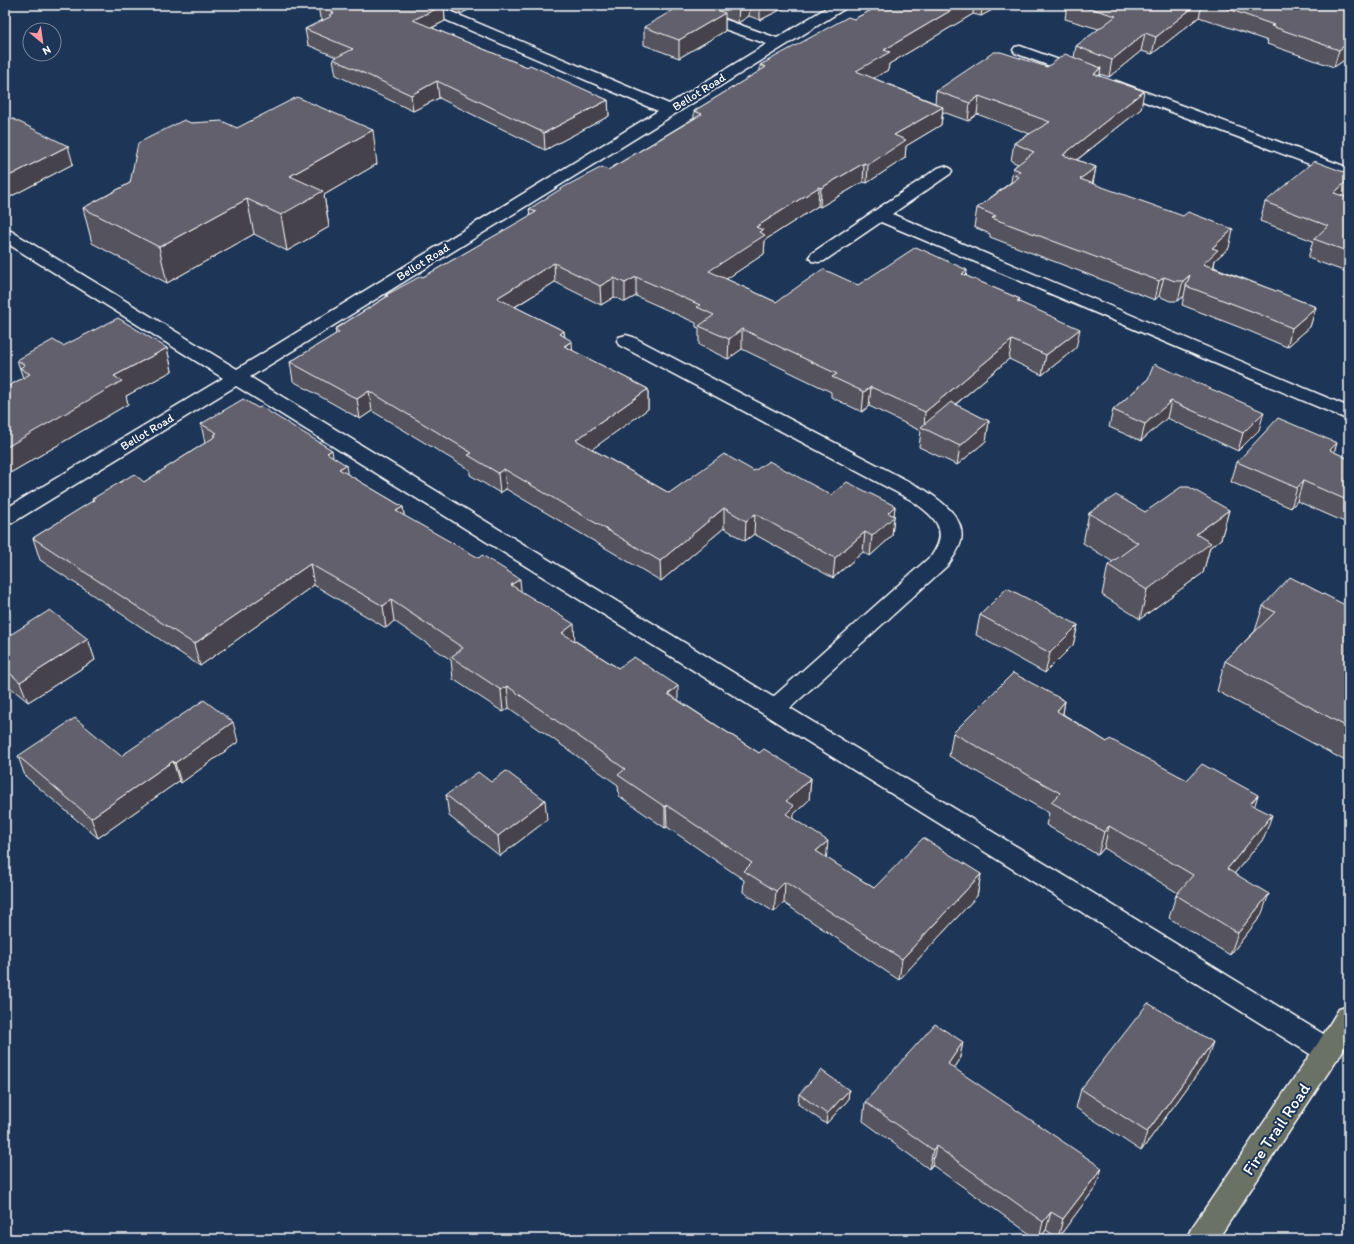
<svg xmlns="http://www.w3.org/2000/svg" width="1354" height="1244" font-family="Itim,sans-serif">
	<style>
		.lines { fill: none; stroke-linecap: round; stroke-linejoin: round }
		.minor-casing { stroke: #fff; stroke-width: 3 }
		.major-casing { stroke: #fff; stroke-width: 3 }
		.minor { fill: #1d3557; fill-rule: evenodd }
		.major { fill: #6b7165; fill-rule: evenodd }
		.wall { fill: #54535d; stroke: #fff }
		.shaded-wall { fill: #45434c; stroke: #fff }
		.building { fill: #62606c; stroke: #fff }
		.labels { text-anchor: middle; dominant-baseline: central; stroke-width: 4; stroke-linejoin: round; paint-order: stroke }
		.far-street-label { font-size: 12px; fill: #fff; stroke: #1d3557 }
		.near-street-label { font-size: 17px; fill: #fff; stroke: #1d3557 }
	</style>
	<rect width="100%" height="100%" fill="#1d3557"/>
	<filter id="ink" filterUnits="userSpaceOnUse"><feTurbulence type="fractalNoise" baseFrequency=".025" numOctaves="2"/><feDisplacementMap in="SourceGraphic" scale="8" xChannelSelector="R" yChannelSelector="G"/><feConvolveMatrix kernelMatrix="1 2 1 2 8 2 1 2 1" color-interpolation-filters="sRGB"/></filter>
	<g filter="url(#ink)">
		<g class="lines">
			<defs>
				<g id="minor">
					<path d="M 416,5 L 435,5 L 669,104 L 767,44 L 665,8 L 663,5 L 684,5 L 777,38 L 831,5 L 848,5 L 846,8 L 250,377 L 773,697 L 932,555 C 951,528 932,515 911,500 L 619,345 L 617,341 L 619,337 L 626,335 L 633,337 L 925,490 C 941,501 966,518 961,541 C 959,550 953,557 948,565 L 790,708 L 1338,1043 L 1342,1051 L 1338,1059 L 1328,1063 L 1318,1059 L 236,386 L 12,523 L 5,525 L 5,509 L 223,378 L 5,242 L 5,230 L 11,231 L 237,369 L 658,111 L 418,8 Z"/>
					<polygon points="1020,46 1087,70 1090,73 1087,76 1082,78 1077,76 1015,53 1013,50 1015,47"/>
					<polygon points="1116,81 1349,168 1349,179 1111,89 1108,86 1111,83"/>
					<polygon points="944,166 950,168 952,171 950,174 892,214 1349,407 1349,420 881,222 824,261 818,262 812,261 809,257 812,253 938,168"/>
				</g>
				<polygon id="major" points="1349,1006 1349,1041 1218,1239 1186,1239 1191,1229 1318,1043 1339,1009"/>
			</defs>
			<!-- minor casing -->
			<use href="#minor" class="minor-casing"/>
			<!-- major casing -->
			<use href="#major" class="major-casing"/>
			<!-- minor -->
			<use href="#minor" class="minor"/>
			<!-- major -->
			<use href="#major" class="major"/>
		</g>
		<!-- wall -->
		<g class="wall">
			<polygon points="318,5 478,5 460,14 444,7 445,21 432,28 608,100 609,116 545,150 439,98 413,111 336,75 333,59 336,57 308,45 305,29 323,20 320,18"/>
			<polygon points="703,5 790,5 760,20 749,16 738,23 725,18 725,31 679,58 644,45 644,27 703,6"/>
			<polygon points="881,5 1001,5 981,16 973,14 889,64 888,70 873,78 935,103 936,91 1047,67 1074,58 1076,46 1099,29 1065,19 1067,5 1349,5 1349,57 1334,67 1267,44 1268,41 1199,17 1152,54 1141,51 1109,77 1100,74 1100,76 1141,109 1077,160 1096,167 1093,184 1229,248 1215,260 1214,267 1316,307 1310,327 1287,347 1249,331 1182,305 1184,296 1178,301 1170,301 1159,296 1155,300 990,237 990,234 974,227 977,208 1011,182 1013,168 1018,164 1011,161 1014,143 1030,134 977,114 968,121 943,112 941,125 906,146 905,158 867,183 863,182 820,207 818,206 765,240 764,254 726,279 776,302 858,285 967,270 966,276 1020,299 1019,302 1076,348 1042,375 1009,359 955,405 989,421 986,441 957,465 919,447 921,431 869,406 862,412 831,397 831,392 742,349 728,359 699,345 699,328 696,327 696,323 636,296 625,302 614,297 601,305 555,282 515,307 564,331 565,337 573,351 648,389 648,409 592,449 669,493 754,471 831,495 895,506 892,536 870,556 863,552 833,578 754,534 745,541 724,528 661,581 506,489 500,493 470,475 470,470 372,411 360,419 293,381 290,362 336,334 335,329 386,297 386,295 423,277 530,216 529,209 608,170 694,118 694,111 760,71 760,65 854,19"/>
			<polygon points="5,115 73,164 8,198 5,196"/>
			<polygon points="191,123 237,128 377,164 324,195 329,227 287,251 254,234 167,283 92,243 83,208 130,183"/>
			<polygon points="1349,174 1349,192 1348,194 1345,197 1349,198 1349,273 1308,258 1313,241 1260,221 1265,202"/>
			<polygon points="167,348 172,371 126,396 128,404 5,476 5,388 23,378 17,360"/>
			<polygon points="1148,379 1259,430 1238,451 1167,418 1141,441 1109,427 1113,410"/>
			<polygon points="201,424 333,457 347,474 403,507 404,516 521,592 574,640 618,668 678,700 759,753 811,778 809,800 794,814 793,818 826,858 874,888 981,874 977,896 899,980 784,903 774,912 743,892 744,880 667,827 665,828 619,796 618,785 509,708 503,712 453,679 451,660 394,621 386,628 314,585 200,666 40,560 33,538 93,501 92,499 144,482 205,443"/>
			<polygon points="1337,443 1334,452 1349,459 1349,524 1297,501 1291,508 1231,482 1237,462"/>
			<polygon points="1229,510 1221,539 1210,547 1203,573 1140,619 1102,595 1108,565 1113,562 1083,543 1089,513"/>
			<polygon points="1263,606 1349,607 1349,763 1217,691 1225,661 1255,631"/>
			<polygon points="980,615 1078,625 1073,645 1045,673 976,635"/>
			<polygon points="5,638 88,639 95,660 28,702 5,683"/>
			<polygon points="1065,701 1063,714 1107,742 1187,780 1255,806 1264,838 1234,874 1261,916 1230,955 1169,918 1176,895 1178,893 1104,848 1098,855 1046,825 1049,813 949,756 953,733"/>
			<polygon points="238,742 181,783 179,781 98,838 25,776 18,756 121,756"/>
			<polygon points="491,782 547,820 500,856 449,816 446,795"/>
			<polygon points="963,1042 959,1061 954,1069 1096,1187 1058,1238 1046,1230 1039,1239 1037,1239 932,1165 929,1169 863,1121 865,1102"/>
			<polygon points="1206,1062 1141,1151 1076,1108 1081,1089"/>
			<polygon points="849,1090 848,1100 826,1124 798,1104 799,1094"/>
		</g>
		<!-- shaded-wall -->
		<g class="shaded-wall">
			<polygon points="444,5 445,21 415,36 413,20"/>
			<polygon points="459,5 478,5 460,14"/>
			<polygon points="739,5 750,5 749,16 738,23"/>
			<polygon points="760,5 790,5 760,20"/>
			<polygon points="960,5 974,5 973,14 889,64 888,70 855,89 856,71 884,50"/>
			<polygon points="983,5 1001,5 981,16"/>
			<polygon points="1196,5 1202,5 1199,17 1152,54 1156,37"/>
			<polygon points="725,13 725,31 679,58 679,40"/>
			<polygon points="1145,33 1141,51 1109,77 1112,60"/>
			<polygon points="1349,42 1349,57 1334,67 1339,50"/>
			<polygon points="1101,68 1098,86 1094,74"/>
			<polygon points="437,81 439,98 413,111 411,95"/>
			<polygon points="1144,91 1141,109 1060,173 1063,155"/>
			<polygon points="979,96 977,114 968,121 970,103"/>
			<polygon points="608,100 609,116 545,150 544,133"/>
			<polygon points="943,107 941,125 906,146 905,158 867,183 868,165 894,135"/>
			<polygon points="373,130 377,164 324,195 329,227 287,251 281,215 290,176"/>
			<polygon points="68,146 73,164 8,198 5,188 5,178"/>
			<polygon points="864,163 863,182 820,207 821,188"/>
			<polygon points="1096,167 1092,185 1080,179"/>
			<polygon points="1349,179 1349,192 1348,194 1329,212 1334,193"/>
			<polygon points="819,187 818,206 765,240 764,254 708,291 709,271 756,227"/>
			<polygon points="247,199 254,234 167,283 159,247"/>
			<polygon points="1233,229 1229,248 1215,260 1213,269 1203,264 1212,248"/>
			<polygon points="554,263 555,282 498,317 497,298"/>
			<polygon points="967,270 965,289 962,274"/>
			<polygon points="1190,275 1186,286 1184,296 1178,301 1183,281"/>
			<polygon points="636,277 636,296 625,302 625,283"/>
			<polygon points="1164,277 1159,296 1155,300 1159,281"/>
			<polygon points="614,278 614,297 601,305 600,286"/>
			<polygon points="1316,307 1310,327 1287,347 1292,328"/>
			<polygon points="742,329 742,349 728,359 729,339"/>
			<polygon points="1080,329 1076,348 1042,375 1046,355"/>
			<polygon points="564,331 565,346 572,341 573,360 564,352 560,334"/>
			<polygon points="1012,340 1009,359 926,429 924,428 925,412"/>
			<polygon points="167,348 172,371 126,396 128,404 5,476 5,448 114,376"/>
			<polygon points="871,387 869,406 862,412 864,392"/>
			<polygon points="648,389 648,409 577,460 576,440"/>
			<polygon points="369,391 372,411 360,419 357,399"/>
			<polygon points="1171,401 1167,418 1141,441 1145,424"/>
			<polygon points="1264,412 1259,430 1238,451 1243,433"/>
			<polygon points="989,421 986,441 957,465 960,446"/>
			<polygon points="1337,443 1331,462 1330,450"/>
			<polygon points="332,450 335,471 327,453"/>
			<polygon points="346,465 349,486 339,469"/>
			<polygon points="504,469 506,489 500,493 498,473"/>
			<polygon points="1303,481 1297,501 1291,508 1297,488"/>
			<polygon points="895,506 892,536 870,556 872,536 888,513"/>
			<polygon points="403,507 406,528 396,511"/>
			<polygon points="724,508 724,528 661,581 660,561"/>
			<polygon points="1229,510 1221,539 1210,547 1203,573 1140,619 1147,590 1196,534"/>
			<polygon points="755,514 754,534 745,541 746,521"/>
			<polygon points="865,532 863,552 833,578 835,558"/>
			<polygon points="310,564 314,585 200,666 194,644"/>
			<polygon points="520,579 522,601 511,585"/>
			<polygon points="391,600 394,621 386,628 383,606"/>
			<polygon points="574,624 575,645 562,633"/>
			<polygon points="1078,625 1073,645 1045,673 1050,653"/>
			<polygon points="88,639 95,660 28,702 20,682"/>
			<polygon points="507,686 509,708 503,712 501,690"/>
			<polygon points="678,686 678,708 668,694"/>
			<polygon points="1065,701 1061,724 1057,711"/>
			<polygon points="233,722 238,742 181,783 175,763"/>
			<polygon points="173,761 179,781 98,838 91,818"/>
			<polygon points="811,778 809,800 794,814 793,828 785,835 786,801"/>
			<polygon points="1258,795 1251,818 1250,804"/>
			<polygon points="545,800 547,820 500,856 498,836"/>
			<polygon points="666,805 667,827 665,828 665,807"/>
			<polygon points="1272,815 1264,838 1219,892 1227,869"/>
			<polygon points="1109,826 1104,848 1098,855 1104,832"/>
			<polygon points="828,841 826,862 816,851"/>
			<polygon points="981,874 977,896 899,980 902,959"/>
			<polygon points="785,882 784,903 774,912 776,891"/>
			<polygon points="1269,894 1261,916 1230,955 1238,933"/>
			<polygon points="963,1042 959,1061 944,1084 948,1064"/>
			<polygon points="1213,1042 1206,1062 1141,1151 1147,1132"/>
			<polygon points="849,1090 848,1100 826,1124 827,1114"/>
			<polygon points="936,1146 932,1165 929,1169 933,1150"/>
			<polygon points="1102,1168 1096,1187 1058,1238 1063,1219"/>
			<polygon points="1051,1212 1046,1230 1039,1239 1043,1222"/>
		</g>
		<!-- building -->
		<g class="building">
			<polygon points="323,5 444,5 413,20 527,67 530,65 608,100 544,133 437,81 411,95 333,59 353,49 305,29 332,16 329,15 334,13 327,9 331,8"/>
			<polygon points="682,5 702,5 725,13 679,40 644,27"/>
			<polygon points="881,5 960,5 884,50 890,52 856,71 943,107 894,135 906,140 868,165 864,163 821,188 819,187 756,227 763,230 760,232 765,235 709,271 776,302 823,269 858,285 916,247 967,270 962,274 1020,299 1017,301 1080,329 1046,355 1012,340 925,412 871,387 864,392 832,377 837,374 742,329 729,339 699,326 714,315 697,307 700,305 636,277 625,283 614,278 600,286 554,263 497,298 564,331 560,334 572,341 564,346 648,389 576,440 669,493 724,454 754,471 769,461 831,495 847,482 895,506 888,513 895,516 872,536 865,532 835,558 755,514 746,521 724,508 660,561 504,469 498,473 468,455 472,453 369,391 357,399 290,362 339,332 335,329 388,296 386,295 421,276 423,277 536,212 529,209 564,187 602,167 608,170 702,114 694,111 766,67 760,65 848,17 854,19"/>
			<polygon points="1079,5 1196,5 1156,37 1145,33 1112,60 1076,46 1116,16"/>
			<polygon points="1217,5 1349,5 1349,42 1339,50 1271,26 1274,25"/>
			<polygon points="994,52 1001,52 1047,67 1065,54 1101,68 1094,74 1144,91 1063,155 1096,167 1080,179 1183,216 1188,212 1233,229 1212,248 1218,250 1203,264 1276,291 1316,307 1292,328 1254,312 1186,286 1190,275 1183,281 1175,281 1164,277 1159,281 992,218 996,216 977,208 1019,177 1014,175 1020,171 1013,168 1034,152 1014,143 1050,122 979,96 970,103 936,91"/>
			<polygon points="297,97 373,130 290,176 323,191 281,215 247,199 159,247 83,208 130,183 138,143 184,120 191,123 222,121 237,128"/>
			<polygon points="5,115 68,146 5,178"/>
			<polygon points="1314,161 1349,174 1349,179 1334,193 1349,198 1349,252 1314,239 1328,226 1265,202"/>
			<polygon points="118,318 167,348 114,376 122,381 5,448 5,388 30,374 20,368 25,365 17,360 53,340 63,346"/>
			<polygon points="1154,364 1264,412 1243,433 1171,401 1145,424 1113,410 1148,379"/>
			<polygon points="243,399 258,408 261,407 332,450 327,453 346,465 339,469 403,507 396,511 479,558 482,555 520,579 511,585 574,624 562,633 618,668 634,657 678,686 668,694 759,753 764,749 811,778 786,801 794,806 786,814 828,841 816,851 874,888 923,838 981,874 902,959 785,882 776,891 744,871 752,863 666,805 665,807 618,775 625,769 507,686 501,690 451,657 463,648 391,600 383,606 310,564 194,644 33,538 94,500 92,499 134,474 144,482 216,436 214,435 217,433 201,424"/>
			<polygon points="951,402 989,421 960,446 921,427"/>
			<polygon points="1278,418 1337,443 1330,450 1349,459 1349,501 1303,481 1297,488 1237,462"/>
			<polygon points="1181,487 1189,487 1229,510 1196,534 1211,543 1147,590 1108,565 1138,543 1089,513 1116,495 1145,512"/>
			<polygon points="1290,577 1349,607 1349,728 1225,661 1275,612 1263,606"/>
			<polygon points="1007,588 1078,625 1050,653 980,615"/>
			<polygon points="50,610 88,639 20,682 5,669 5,638"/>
			<polygon points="1013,673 1065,701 1057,711 1107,742 1110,739 1187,780 1202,764 1258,795 1250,804 1272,815 1227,869 1269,894 1238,933 1176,895 1193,875 1109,826 1104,832 1051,802 1060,793 953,733"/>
			<polygon points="204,700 233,722 175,763 173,761 91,818 18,756 75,718 121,756"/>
			<polygon points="506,771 545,800 498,836 446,795 478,772 491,782"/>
			<polygon points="1148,1003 1213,1042 1147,1132 1081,1089"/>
			<polygon points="935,1024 963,1042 948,1064 1102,1168 1063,1219 1051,1212 1043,1222 936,1146 933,1150 865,1102"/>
			<polygon points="821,1070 849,1090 827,1114 799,1094"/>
		</g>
	</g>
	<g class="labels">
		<!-- far-street labels -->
		<g class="far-street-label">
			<text transform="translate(699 92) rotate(-32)">Bellot Road</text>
			<text transform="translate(423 262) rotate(-32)">Bellot Road</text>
			<text transform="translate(147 432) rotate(-31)">Bellot Road</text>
		</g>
		<!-- near-street labels -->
		<g class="near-street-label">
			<text transform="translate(1276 1129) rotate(-56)">Fire Trail Road</text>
		</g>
	</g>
	<!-- margin -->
	<rect width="1354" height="1244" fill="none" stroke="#1d3557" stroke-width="20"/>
	<rect x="10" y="10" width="1334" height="1224" fill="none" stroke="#fff" stroke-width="1.5" filter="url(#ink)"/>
	<!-- north arrow -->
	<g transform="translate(42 42) rotate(151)"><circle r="19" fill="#1d3557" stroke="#77869a"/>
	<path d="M0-3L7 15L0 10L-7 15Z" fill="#ff9aa2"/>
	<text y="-6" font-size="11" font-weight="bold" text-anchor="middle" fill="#ffffff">N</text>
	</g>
</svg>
